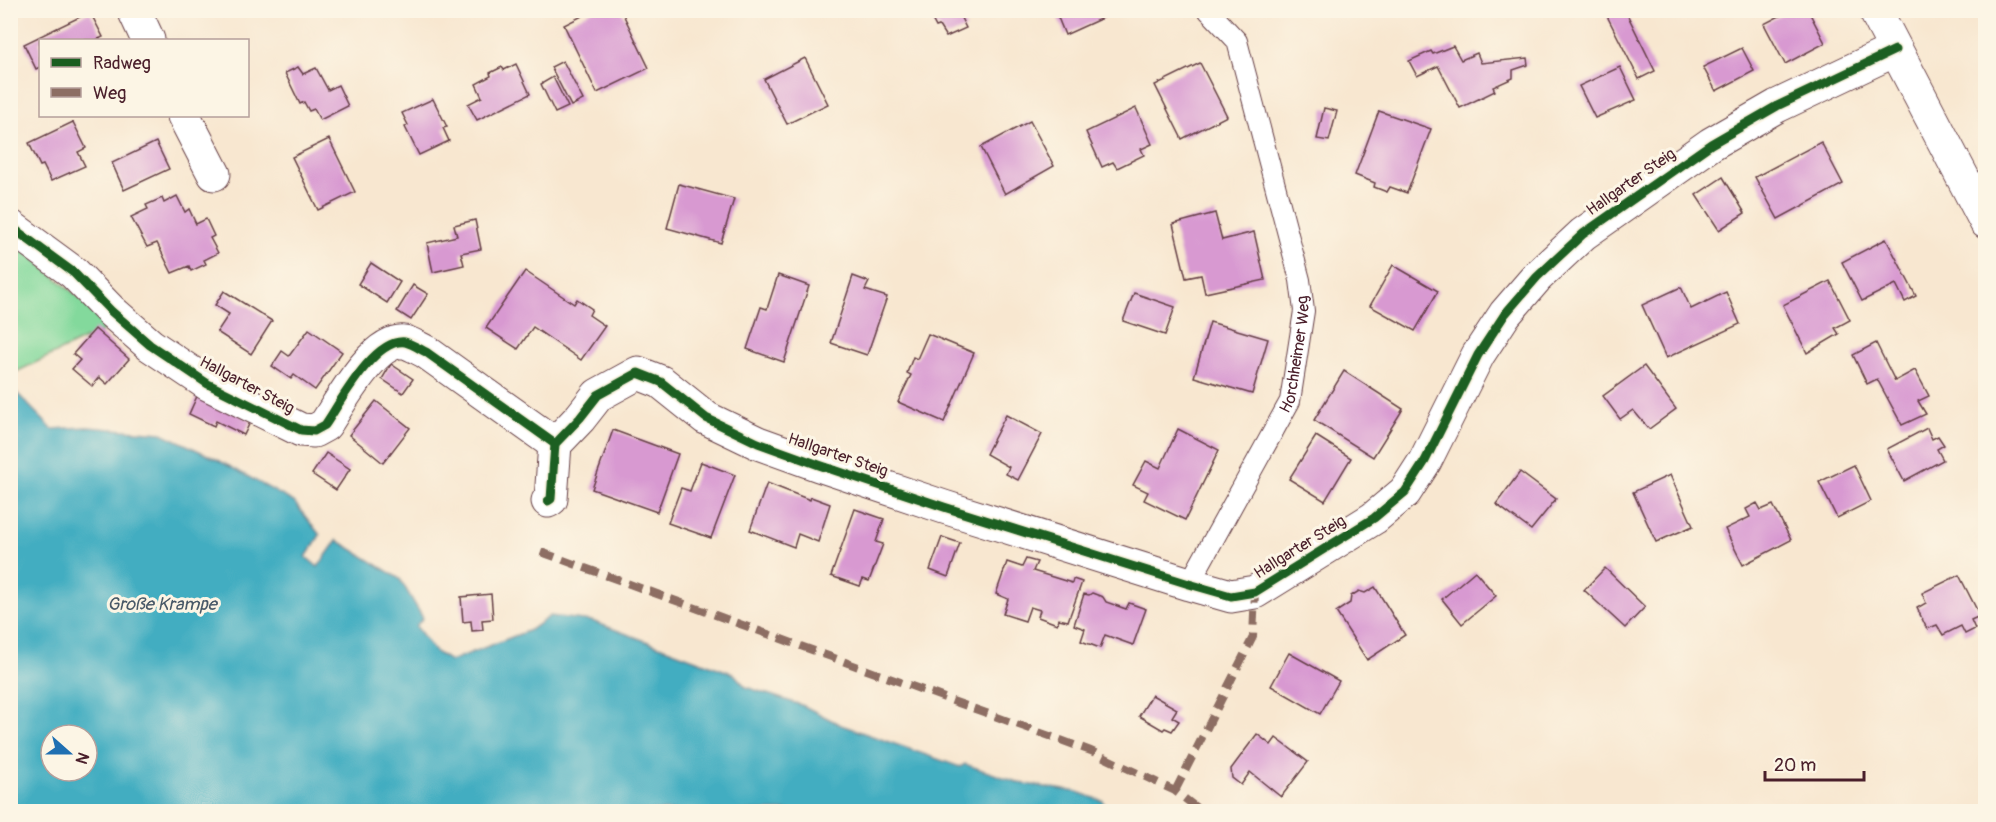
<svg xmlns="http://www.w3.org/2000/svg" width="1996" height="822" font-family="Pangolin,sans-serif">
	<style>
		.green { fill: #83d99c; stroke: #667c64; stroke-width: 1.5 }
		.water { fill: #42adc1; stroke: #466676; stroke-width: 1.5; fill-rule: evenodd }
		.building { fill: #d899d1 }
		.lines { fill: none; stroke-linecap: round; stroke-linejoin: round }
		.lane-casing { stroke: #643d44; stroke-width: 22 }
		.street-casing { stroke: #643d44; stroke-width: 35 }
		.lane { stroke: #fff; stroke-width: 20 }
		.street { stroke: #fff; stroke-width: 33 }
		.quiet { stroke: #8d6e63; stroke-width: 8; stroke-dasharray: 15 8; stroke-linecap: butt }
		.cycleway-casing { stroke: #fcf5e5; stroke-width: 13 }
		.cycleway { stroke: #1b5e20; stroke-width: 9 }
		.labels { text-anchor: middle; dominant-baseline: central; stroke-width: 6; stroke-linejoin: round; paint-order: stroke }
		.street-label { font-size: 16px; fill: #4a1f2b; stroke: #fcf5e5 }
		.water-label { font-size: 18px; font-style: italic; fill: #475867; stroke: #fcf5e5 }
	</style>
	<rect width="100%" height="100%" fill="#fcf5e5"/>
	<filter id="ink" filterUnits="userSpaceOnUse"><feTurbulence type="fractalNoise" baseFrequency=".0167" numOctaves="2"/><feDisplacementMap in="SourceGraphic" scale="12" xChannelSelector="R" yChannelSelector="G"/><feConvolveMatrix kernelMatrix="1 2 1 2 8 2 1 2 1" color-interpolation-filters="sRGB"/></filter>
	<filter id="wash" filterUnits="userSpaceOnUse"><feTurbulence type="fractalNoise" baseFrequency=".008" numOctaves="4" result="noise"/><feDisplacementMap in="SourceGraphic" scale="24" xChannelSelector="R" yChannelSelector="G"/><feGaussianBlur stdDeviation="1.35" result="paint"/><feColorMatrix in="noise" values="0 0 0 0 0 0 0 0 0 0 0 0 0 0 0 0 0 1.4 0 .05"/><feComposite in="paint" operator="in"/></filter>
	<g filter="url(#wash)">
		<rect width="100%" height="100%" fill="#f8e7d0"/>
		<!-- green -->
		<polygon class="green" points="11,239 112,326 14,373 11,365"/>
		<!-- water -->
		<path class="water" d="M 11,387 L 52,429 L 87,427 L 162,433 L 218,460 L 294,502 L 320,535 L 306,557 L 318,567 L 337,540 L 400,579 L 423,618 L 416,626 L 434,651 L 450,661 L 530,630 L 550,616 L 592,621 L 734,674 L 746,687 L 804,706 L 841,725 L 960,767 L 965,764 L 1020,783 L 1077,792 L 1103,801 L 1105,806 L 1116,811 L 11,811 ZM 51,735 L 87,735 L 87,771 L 51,771 Z"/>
		<g id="blocks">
			<!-- building -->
			<g class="building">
				<polygon points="594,10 621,10 649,68 597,93 564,25"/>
				<polygon points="927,10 965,10 966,13 960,16 966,28 946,37 939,26 936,27"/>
				<polygon points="1055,10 1120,10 1065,35"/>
				<polygon points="1604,10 1625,10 1655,71 1639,79"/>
				<polygon points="1791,10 1808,10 1825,43 1785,64 1764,24"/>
				<polygon points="90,12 103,37 96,40 40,40 40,67 36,69 24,44"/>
				<polygon points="1453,46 1461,60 1477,53 1481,63 1527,58 1528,65 1513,70 1513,78 1493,87 1495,91 1460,108 1438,66 1417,76 1409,61 1431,51 1433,54"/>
				<polygon points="1742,48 1754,71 1716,91 1703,67"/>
				<polygon points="805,58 828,104 787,124 764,79"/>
				<polygon points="563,61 583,100 571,106 551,67"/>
				<polygon points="1200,63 1227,116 1182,139 1155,85"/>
				<polygon points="516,64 530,94 477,120 468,104 482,97 476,84 491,76 490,73 502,67 504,70"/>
				<polygon points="298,67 303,74 316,68 328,90 338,85 348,106 320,120 314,109 309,111 304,102 300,104 285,73"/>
				<polygon points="1620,67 1636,100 1595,118 1579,86"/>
				<polygon points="553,77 568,107 555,113 541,84"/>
				<polygon points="433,99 447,127 443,128 449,141 419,155 405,127 408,125 402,113"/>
				<polygon points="1136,108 1152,144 1141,149 1144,155 1117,168 1113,162 1102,167 1086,132"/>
				<polygon points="1324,108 1337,111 1329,141 1317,139"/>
				<polygon points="1379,111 1431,129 1407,193 1390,187 1387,192 1374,187 1375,183 1355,175"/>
				<polygon points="1030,121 1054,166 1005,194 981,147"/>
				<polygon points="73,122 86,148 78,152 85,166 51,181 43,165 40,166 29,143"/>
				<polygon points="329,139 355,192 318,210 292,157"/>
				<polygon points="156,142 169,169 124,190 112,163"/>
				<polygon points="1821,142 1843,184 1778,219 1755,177"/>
				<polygon points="1723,177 1745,213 1719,230 1696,195"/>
				<polygon points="679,184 734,199 721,243 667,228"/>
				<polygon points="177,196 185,212 189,209 196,224 206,219 214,236 210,238 218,253 204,260 206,264 191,271 189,266 172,273 157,243 147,247 131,217 148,209 146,205 162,198 164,203"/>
				<polygon points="1215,213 1222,240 1254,232 1265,280 1205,293 1201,275 1186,278 1173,224"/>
				<polygon points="475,220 481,249 461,253 464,265 433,272 427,243 457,236 454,225"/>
				<polygon points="1886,239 1916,296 1905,302 1896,284 1862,301 1842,262"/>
				<polygon points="371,263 400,282 387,303 358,284"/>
				<polygon points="1393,265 1438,291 1415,331 1370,306"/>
				<polygon points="525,271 574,304 577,299 592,309 589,315 605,326 581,360 533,327 518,349 486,328"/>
				<polygon points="778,275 809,286 784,362 747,349 761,307 767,309"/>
				<polygon points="853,276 869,282 865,290 887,297 867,355 831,343"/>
				<polygon points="1830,281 1850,320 1835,328 1839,334 1807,353 1783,305"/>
				<polygon points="413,285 428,294 411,320 397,311"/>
				<polygon points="1681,287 1691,309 1726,292 1740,324 1666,358 1642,305"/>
				<polygon points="224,291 272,321 251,354 217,332 229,314 215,305"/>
				<polygon points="1134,293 1175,307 1165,335 1123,321"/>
				<polygon points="1210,322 1268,339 1252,394 1194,377"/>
				<polygon points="95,329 129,359 107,384 99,377 92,386 72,369 80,360 73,354"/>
				<polygon points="309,329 342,352 315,390 294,375 291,379 272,366 282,351 289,356"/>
				<polygon points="928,334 974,353 944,422 898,402 911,375 907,373 913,357 917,359"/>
				<polygon points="1876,343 1895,381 1915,370 1929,396 1918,401 1926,414 1902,425 1877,379 1867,384 1853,355"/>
				<polygon points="391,364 413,379 403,393 382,379"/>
				<polygon points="1644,366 1676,409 1649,429 1633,410 1620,419 1603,396"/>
				<polygon points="1344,371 1403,409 1373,457 1314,420"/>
				<polygon points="198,394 251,420 244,435 216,421 214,426 189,414"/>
				<polygon points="376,401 410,428 383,463 349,435"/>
				<polygon points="1006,415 1042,434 1018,480 1006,474 1009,467 986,454"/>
				<polygon points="1927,428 1932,439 1938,436 1944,445 1937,449 1943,460 1904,481 1887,449"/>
				<polygon points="1178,429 1219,450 1185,520 1144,500 1148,492 1133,485 1146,461 1160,468"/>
				<polygon points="613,430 678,454 657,512 592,489"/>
				<polygon points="1316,436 1351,458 1325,501 1289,479"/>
				<polygon points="326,453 350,469 336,490 312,474"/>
				<polygon points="701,462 735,475 711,538 668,523 681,488 690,491"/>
				<polygon points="1854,465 1871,501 1837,518 1819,482"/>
				<polygon points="1520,472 1556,499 1531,530 1496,504"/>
				<polygon points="1670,475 1693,526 1656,542 1633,492"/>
				<polygon points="767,483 810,500 811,497 830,504 818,542 798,534 794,547 750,530"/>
				<polygon points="1757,503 1761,510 1773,505 1791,540 1743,565 1725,529 1750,517 1746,509"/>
				<polygon points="855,509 884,519 876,542 883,544 869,581 863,579 860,586 831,576"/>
				<polygon points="942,537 960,543 948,577 930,570"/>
				<polygon points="1026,559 1037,562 1033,571 1072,583 1073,579 1082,582 1068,621 1059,619 1057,624 1038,617 1040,610 1030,607 1025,621 1003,614 1008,599 996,594 1007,562 1022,567"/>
				<polygon points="1605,568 1645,607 1625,628 1584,590"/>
				<polygon points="1475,571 1496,596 1462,624 1442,599"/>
				<polygon points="1959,575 1980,616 1971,620 1975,629 1965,634 1961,626 1943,635 1937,625 1927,629 1917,608 1926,603 1922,593"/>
				<polygon points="1375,587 1405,635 1367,660 1336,612 1350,603 1351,596 1359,591 1365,593"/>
				<polygon points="1092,593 1103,597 1106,602 1126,609 1129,603 1146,609 1133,645 1105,635 1100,648 1081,641 1085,629 1074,625 1084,594 1089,595"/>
				<polygon points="491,594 493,619 482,620 483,630 472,631 471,621 463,622 461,597"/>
				<polygon points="1289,653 1339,681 1320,714 1271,686"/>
				<polygon points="1152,695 1177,709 1172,717 1179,721 1172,731 1165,728 1163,730 1139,716"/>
				<polygon points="1257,734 1271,745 1276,738 1308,762 1281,797 1250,772 1241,785 1232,778 1231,769"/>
			</g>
		</g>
	</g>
	<g filter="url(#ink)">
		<use href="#blocks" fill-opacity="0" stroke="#643d44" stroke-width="1.5"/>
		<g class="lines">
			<defs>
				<g id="lane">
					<path id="s1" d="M 1189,584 L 1290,401 L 1304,311 L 1300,280 L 1237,41 L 1208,10"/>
				</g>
				<g id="street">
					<polyline points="134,10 148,40"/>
					<polyline points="1875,10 1986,222"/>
					<polyline points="184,116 214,174"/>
					<path d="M 10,226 L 74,273 L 111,311 L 150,345 L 208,384 L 301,430 L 314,431 L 325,425 C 340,403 374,338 405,342 C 412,344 420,349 426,352 L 555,444"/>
					<polyline points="548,501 551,499 555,444 580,418 598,395 638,373 661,382 706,418 758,443 819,465 944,507 1189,584 1231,596 1255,592 1374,518 1405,492 1425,461 1478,355 1505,314 1537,277 1583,234 1711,144 1777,106 1895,50"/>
				</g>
			</defs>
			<!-- lane casing -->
			<use href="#lane" class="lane-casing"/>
			<!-- street casing -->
			<use href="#street" class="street-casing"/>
			<!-- lane -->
			<use href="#lane" class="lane"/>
			<!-- street -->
			<use href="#street" class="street"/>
			<!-- quiet -->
			<g class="quiet">
				<polyline points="541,552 1091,751 1175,791 1202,812"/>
				<polyline points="1175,791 1253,637 1255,592"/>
			</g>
			<defs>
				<g id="cycleway">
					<path d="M 10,226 L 74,273 L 111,311 L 150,345 L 208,384 L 301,430 L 314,431 L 325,425 C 340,403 374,338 405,342 C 412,344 420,349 426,352 L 555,444"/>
					<polyline points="548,501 551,499 555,444 580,418 598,395 638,373 661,382 706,418 758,443 819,465 944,507 1189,584 1231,596 1255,592 1374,518 1405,492 1425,461 1478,355 1505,314 1537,277 1583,234 1711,144 1777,106 1895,50"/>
				</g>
			</defs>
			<!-- cycleway casing -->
			<use href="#cycleway" class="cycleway-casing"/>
			<!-- cycleway -->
			<use href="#cycleway" class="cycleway"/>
		</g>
	</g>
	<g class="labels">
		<!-- street labels -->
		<g class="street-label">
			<text transform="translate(1631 182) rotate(-35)">Hallgarter Steig</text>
			<text stroke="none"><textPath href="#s1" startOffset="256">Horchheimer Weg</textPath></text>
			<text transform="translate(247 385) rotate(28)">Hallgarter Steig</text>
			<text transform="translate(838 455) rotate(19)">Hallgarter Steig</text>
			<text transform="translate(1300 547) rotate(-32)">Hallgarter Steig</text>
		</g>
		<!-- water labels -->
		<g class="water-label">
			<text x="162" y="604">Große Krampe</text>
		</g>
	</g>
	<!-- margin -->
	<rect width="1996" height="822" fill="none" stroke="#fcf5e5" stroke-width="36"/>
	<!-- legend -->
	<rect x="39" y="39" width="210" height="78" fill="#fcf5e5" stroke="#b59f9b" stroke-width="1.5"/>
	<rect x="51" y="58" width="30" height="9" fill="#1b5e20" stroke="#b59f9b" stroke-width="1.5"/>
	<text x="93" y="69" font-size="18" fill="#4a1f2b">Radweg</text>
	<rect x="51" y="88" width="30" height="9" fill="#8d6e63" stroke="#b59f9b" stroke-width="1.5"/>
	<text x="93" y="99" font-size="18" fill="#4a1f2b">Weg</text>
	<!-- north arrow -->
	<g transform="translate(69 753) rotate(111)"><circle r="28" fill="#fcf5e5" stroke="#b59f9b" stroke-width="1.5"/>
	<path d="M0-4.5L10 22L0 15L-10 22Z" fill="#1f6fb2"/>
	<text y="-9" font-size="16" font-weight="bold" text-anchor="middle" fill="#4a1f2b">N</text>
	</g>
	<!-- scale -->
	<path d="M1765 771v9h99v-9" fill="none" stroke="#4a1f2b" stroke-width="3"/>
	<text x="1774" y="771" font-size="18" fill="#4a1f2b" stroke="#fcf5e5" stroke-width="4.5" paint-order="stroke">20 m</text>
</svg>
